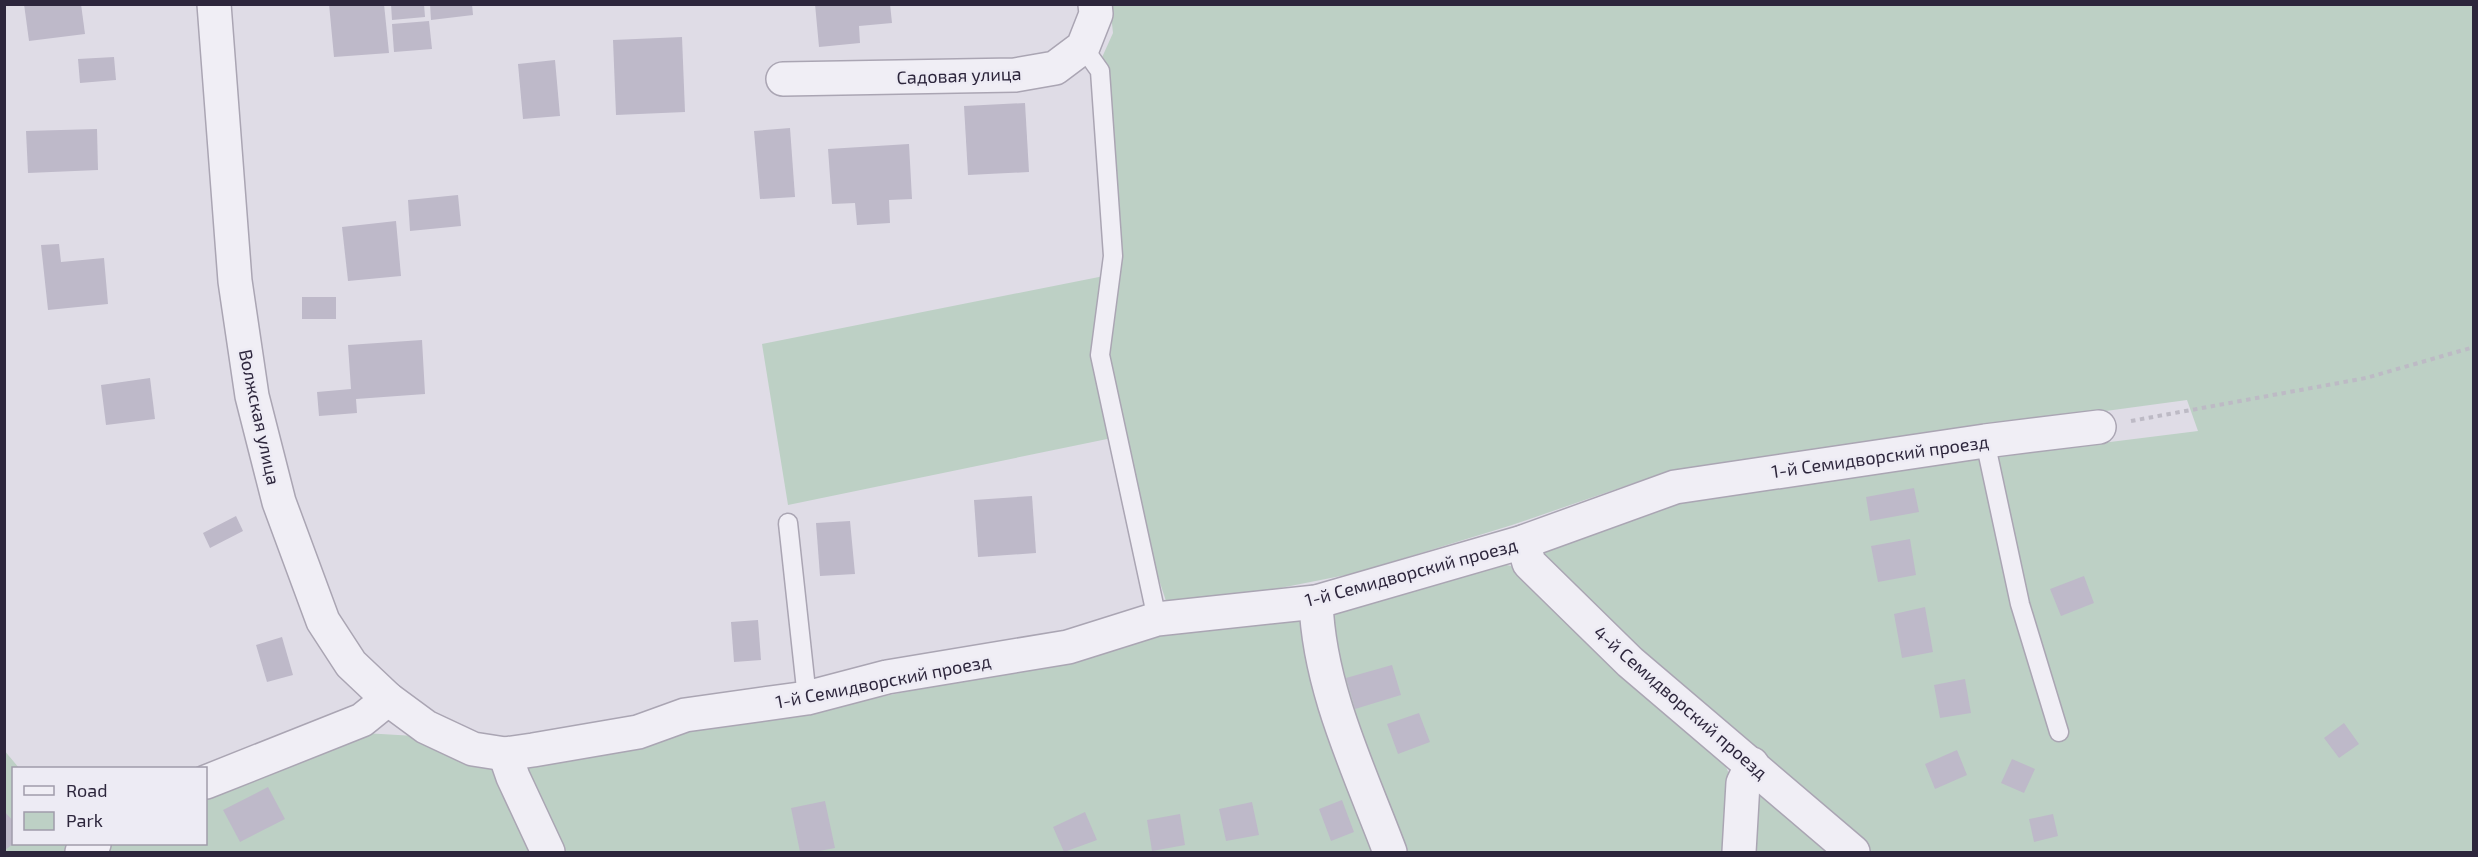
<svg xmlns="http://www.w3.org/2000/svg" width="2478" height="857" font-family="'Exo 2',sans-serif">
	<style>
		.green { fill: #bdd0c5 }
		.building { fill: #beb9c9 }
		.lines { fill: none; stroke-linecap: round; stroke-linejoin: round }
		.lane-casing { stroke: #aaa5b3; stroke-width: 21 }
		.street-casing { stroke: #aaa5b3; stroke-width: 36 }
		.path { stroke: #bdbac5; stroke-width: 4; stroke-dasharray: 4.5 4.5; stroke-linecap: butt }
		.lane { stroke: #f0eef5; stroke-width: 18 }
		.street { stroke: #f0eef5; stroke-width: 33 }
		.labels { text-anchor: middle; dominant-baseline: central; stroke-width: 5; stroke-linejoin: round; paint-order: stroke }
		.street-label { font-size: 18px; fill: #2d263c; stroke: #edebf4 }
	</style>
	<rect width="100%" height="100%" fill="#dfdce6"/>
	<!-- green -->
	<g class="green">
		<polygon points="1110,5 2473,5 2473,852 1869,852 1640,651 1549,565 1543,552 1675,502 1966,460 2198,431 2187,400 1672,470 1512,525 1356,573 1219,600 1167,604 1112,438 788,505 762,344 1104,276 1095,73 1113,33"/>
		<polygon points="1499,563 1511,566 1621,672 1723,760 1733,783 1731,852 1397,852 1337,701 1332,619 1344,604"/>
		<polygon points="1297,618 1305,628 1384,852 96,852 109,844 206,844 206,791 364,733 415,736 498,771 529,781 528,767 637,738 800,714 1066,658 1155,632"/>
		<polygon points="4,750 19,768 14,768 14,844 81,844 93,852 5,852"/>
		<polygon points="1759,788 1838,852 1746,852"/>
	</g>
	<!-- building -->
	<g class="building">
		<polygon points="24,4 81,4 85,34 29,41"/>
		<polygon points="329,4 384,4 389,53 334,57"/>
		<polygon points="391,4 424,4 425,17 392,20"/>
		<polygon points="430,4 472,4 473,15 431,20"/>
		<polygon points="815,4 890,4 892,23 859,26 860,43 819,47"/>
		<polygon points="429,21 432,49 394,52 392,24"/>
		<polygon points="682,37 685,112 616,115 613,40"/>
		<polygon points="114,57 116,80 80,83 78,59"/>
		<polygon points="555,60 560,116 523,119 518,64"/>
		<polygon points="1025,103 1029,172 968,175 964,106"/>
		<polygon points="790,128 795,197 760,199 754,131"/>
		<polygon points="97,129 98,170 28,173 26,131"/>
		<polygon points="909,144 912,199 889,200 890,223 857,225 855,203 832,204 828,149"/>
		<polygon points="458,195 461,226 410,231 408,200"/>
		<polygon points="396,221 401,276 348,281 342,227"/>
		<polygon points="59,244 61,262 104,258 108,304 48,310 41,245"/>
		<rect x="302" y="297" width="34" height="22"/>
		<polygon points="422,340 425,394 356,399 357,413 319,416 317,392 351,389 348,345"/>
		<polygon points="150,378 155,419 106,425 101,385"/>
		<polygon points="1914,488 1919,512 1870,521 1866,497"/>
		<polygon points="1032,496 1036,553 978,557 974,500"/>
		<polygon points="236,516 243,531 210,548 203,533"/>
		<polygon points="850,521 855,574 820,576 816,523"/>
		<polygon points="1910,539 1916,575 1878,582 1871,546"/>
		<polygon points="2084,576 2094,603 2061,616 2050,589"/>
		<polygon points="1925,607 1933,652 1902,658 1894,614"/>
		<polygon points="758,620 761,660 734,662 731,622"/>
		<polygon points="282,637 293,675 267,682 256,645"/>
		<polygon points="1392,665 1401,695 1355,709 1346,678"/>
		<polygon points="1965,679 1971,713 1940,718 1934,685"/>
		<polygon points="1419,713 1430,742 1398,754 1387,724"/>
		<polygon points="2344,723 2359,744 2339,758 2324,738"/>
		<polygon points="1957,750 1967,775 1935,789 1925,764"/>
		<polygon points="2012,759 2035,769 2024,793 2001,783"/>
		<polygon points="268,787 285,819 240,842 223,810"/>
		<polygon points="1342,800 1354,832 1331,841 1319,809"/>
		<polygon points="825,801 835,848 814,852 800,852 791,808"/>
		<polygon points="1252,802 1259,835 1226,841 1219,809"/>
		<polygon points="4,811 14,822 14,843 4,851"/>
		<polygon points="1085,812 1097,840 1064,852 1053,827"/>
		<polygon points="1180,814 1185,845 1152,851 1147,820"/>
		<polygon points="2053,814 2058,836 2034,842 2029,819"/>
	</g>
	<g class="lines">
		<defs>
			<g id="lane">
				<polyline points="1083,47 1100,71 1113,256 1100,355 1157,619"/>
				<polyline points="1985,441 2020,604 2059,732"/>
				<polyline points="788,523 807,698"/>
			</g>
			<g id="street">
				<polyline points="214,4 235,281 252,396 279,502 323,621 351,664 388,699 426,727 473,749 505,754 533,750 638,732 685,715 807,698 887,677 1068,647 1157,619 1316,602 1523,542 1675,487 1985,441 2099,427"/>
				<polyline points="783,79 1015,75 1055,68 1083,47 1096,14 1095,4"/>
				<polyline points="1523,542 1529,563 1630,662 1853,852"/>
				<path d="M 1316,602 C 1319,689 1360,772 1390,852"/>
				<polyline points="505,754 513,777 548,852"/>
				<polyline points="206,782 362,720 388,699"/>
				<polyline points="82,852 94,844"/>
				<polyline points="1739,852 1743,783 1752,764"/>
			</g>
		</defs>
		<!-- lane casing -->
		<use href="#lane" class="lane-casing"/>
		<!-- street casing -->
		<use href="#street" class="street-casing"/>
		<!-- path -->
		<polyline class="path" points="2131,421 2366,378 2474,347"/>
		<!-- lane -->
		<use href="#lane" class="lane"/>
		<!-- street -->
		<use href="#street" class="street"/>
	</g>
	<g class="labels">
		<!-- street labels -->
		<g class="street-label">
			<text transform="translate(959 75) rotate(-2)">Садовая улица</text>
			<text transform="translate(260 417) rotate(78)">Волжская улица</text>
			<text transform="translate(1880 456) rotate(-8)">1-й Семидворский проезд</text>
			<text transform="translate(1411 572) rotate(-15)">1-й Семидворский проезд</text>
			<text transform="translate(883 681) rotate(-11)">1-й Семидворский проезд</text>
			<text transform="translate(1681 702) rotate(41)">4-й Семидворский проезд</text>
		</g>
	</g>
	<!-- border -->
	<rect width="2478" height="857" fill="none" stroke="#2d263c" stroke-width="12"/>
	<!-- legend -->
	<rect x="12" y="767" width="195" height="78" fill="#edebf4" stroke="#a09caa" stroke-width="1.5"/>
	<rect x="24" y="786" width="30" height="9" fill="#f0eef5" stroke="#a09caa" stroke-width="1.5"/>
	<text x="66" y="797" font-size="18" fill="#2d263c">Road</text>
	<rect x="24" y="812" width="30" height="18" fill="#bdd0c5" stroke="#a09caa" stroke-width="1.5"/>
	<text x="66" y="827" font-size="18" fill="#2d263c">Park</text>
</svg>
